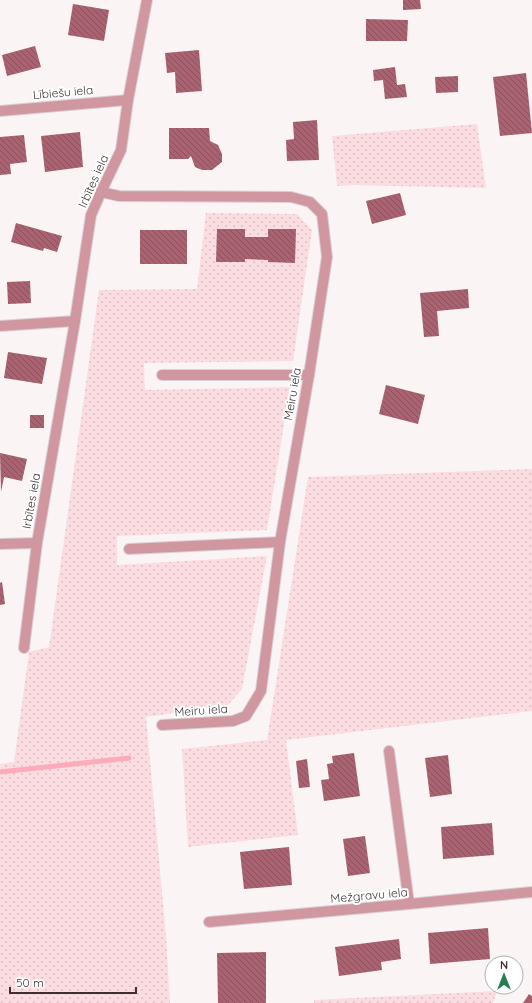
<svg xmlns="http://www.w3.org/2000/svg" width="532" height="1003" font-family="Quicksand,sans-serif">
	<style>
		.grass { fill: url(#grass-dots) }
		.lines { fill: none; stroke-linecap: round; stroke-linejoin: round }
		.stream { stroke: #fbabb9; stroke-width: 5 }
		.building { fill: url(#building-back-hatch) }
		.minor-casing { stroke: #d9d1d2; stroke-width: 12 }
		.minor { stroke: #d197a1; stroke-width: 10 }
		.labels { text-anchor: middle; dominant-baseline: central; stroke-width: 4; stroke-linejoin: round; paint-order: stroke }
		.street-label { font-size: 12px; fill: #3e3032; stroke: #fff }
	</style>
	<defs>
		<pattern id="grass-dots" width="8" height="8" patternUnits="userSpaceOnUse"><rect width="8" height="8" fill="#fbdde1"/><path d="M2 2h.1M6 6h.1" fill="none" stroke="#d8bec2" stroke-width="1.8" stroke-linecap="round"/></pattern>
		<pattern id="building-back-hatch" width="6" height="6" patternUnits="userSpaceOnUse"><rect width="6" height="6" fill="#aa6270"/><path d="M-1 5l2 2M0 0l6 6M5-1l2 2" fill="none" stroke="#8c515d"/></pattern>
	</defs>
	<rect width="100%" height="100%" fill="#fbf4f5"/>
	<!-- grass -->
	<g class="grass">
		<polygon points="477,124 486,188 352,185 337,186 332,136"/>
		<polygon points="206,213 297,214 312,230 293,361 144,363 145,390 290,387 267,530 117,536 117,565 267,556 242,689 228,705 146,717 166,936 170,1003 0,1003 0,764 14,762 29,652 49,647 99,290 197,289"/>
		<polygon points="532,469 532,711 286,740 298,835 188,847 182,749 267,740 308,477"/>
		<polygon points="497,991 493,1003 314,1003 314,1000"/>
	</g>
	<g class="lines">
		<!-- stream -->
		<polyline class="stream" points="0,772 129,758"/>
	</g>
	<!-- building -->
	<g class="building">
		<polygon points="403,0 420,0 421,9 403,10"/>
		<polygon points="73,4 109,10 104,41 68,35"/>
		<polygon points="366,19 408,20 407,41 366,41"/>
		<polygon points="35,46 41,67 7,76 2,55"/>
		<polygon points="199,50 202,91 176,93 175,72 167,73 165,53"/>
		<polygon points="395,67 397,85 405,84 407,97 385,99 383,80 374,81 373,70"/>
		<polygon points="526,73 532,133 500,136 493,77"/>
		<polygon points="458,76 458,92 436,93 435,77"/>
		<polygon points="317,120 319,160 287,161 286,140 294,139 293,122"/>
		<polygon points="169,128 209,128 210,141 218,145 222,154 222,162 212,170 202,170 195,167 191,156 188,159 169,159"/>
		<polygon points="80,132 83,167 45,172 41,136"/>
		<polygon points="24,135 27,162 10,164 11,174 0,175 0,137"/>
		<polygon points="400,193 406,215 372,224 366,201"/>
		<polygon points="16,223 62,236 57,252 44,248 43,251 11,242"/>
		<polygon points="217,229 245,229 245,237 268,237 268,229 296,229 295,263 268,262 268,260 245,259 245,262 216,262"/>
		<rect x="140" y="230" width="47" height="34"/>
		<polygon points="30,281 31,303 8,304 7,282"/>
		<polygon points="468,289 469,308 437,311 439,336 424,337 420,293"/>
		<polygon points="8,352 47,358 42,384 4,378"/>
		<polygon points="386,385 425,395 418,424 379,414"/>
		<rect x="30" y="415" width="14" height="13"/>
		<polygon points="0,453 27,459 22,481 4,477 1,492"/>
		<polygon points="2,582 5,604 0,605 0,583"/>
		<polygon points="354,753 360,796 324,801 321,780 329,779 327,764 333,763 332,756"/>
		<polygon points="448,755 452,794 430,797 425,758"/>
		<polygon points="307,759 310,787 299,788 296,761"/>
		<polygon points="492,823 494,855 443,859 441,827"/>
		<polygon points="365,836 370,873 348,876 343,839"/>
		<polygon points="289,847 292,885 244,889 240,852"/>
		<polygon points="488,928 490,959 430,964 428,933"/>
		<polygon points="399,939 401,959 381,962 382,970 339,976 335,947"/>
		<polygon points="266,952 266,1003 218,1003 217,953"/>
		<polygon points="529,994 532,996 532,1003 523,1003"/>
	</g>
	<g class="lines">
		<defs>
			<g id="minor">
				<polyline points="0,111 128,100"/>
				<polyline points="101,192 119,196 291,197 310,202 322,214 327,257 309,375 280,542 261,691 246,716 233,721 162,725"/>
				<polyline points="0,326 75,321"/>
				<polyline points="162,375 309,375"/>
				<polyline points="0,544 37,543"/>
				<polyline points="129,549 280,542"/>
				<polyline points="24,648 37,543 75,321 91,215 101,192 121,150 128,100 147,0"/>
				<polyline points="389,751 409,904"/>
				<polyline points="209,922 409,904 532,892"/>
			</g>
		</defs>
		<!-- minor casing -->
		<use href="#minor" class="minor-casing"/>
		<!-- minor -->
		<use href="#minor" class="minor"/>
	</g>
	<g class="labels">
		<!-- street labels -->
		<g class="street-label">
			<text transform="translate(63 92) rotate(-5)">Lībiešu iela</text>
			<text transform="translate(93 181) rotate(-66)">Irbītes iela</text>
			<text transform="translate(292 394) rotate(-80)">Meiru iela</text>
			<text transform="translate(31 501) rotate(-80)">Irbītes iela</text>
			<text transform="translate(201 710) rotate(-4)">Meiru iela</text>
			<text transform="translate(369 895) rotate(-5)">Mežgravu iela</text>
		</g>
	</g>
	<!-- north arrow -->
	<g transform="translate(504 975)"><circle r="19" fill="#ffffff" stroke="#b2acad"/>
	<path d="M0-3L7 15L0 10L-7 15Z" fill="#267f54"/>
	<text y="-6" font-size="11" font-weight="bold" text-anchor="middle" fill="#3e3032">N</text>
	</g>
	<!-- scale -->
	<path d="M10 987v6h126v-6" fill="none" stroke="#3e3032" stroke-width="2"/>
	<text x="16" y="987" font-size="12" fill="#3e3032" stroke="#ffffff" stroke-width="3" paint-order="stroke">50 m</text>
</svg>
